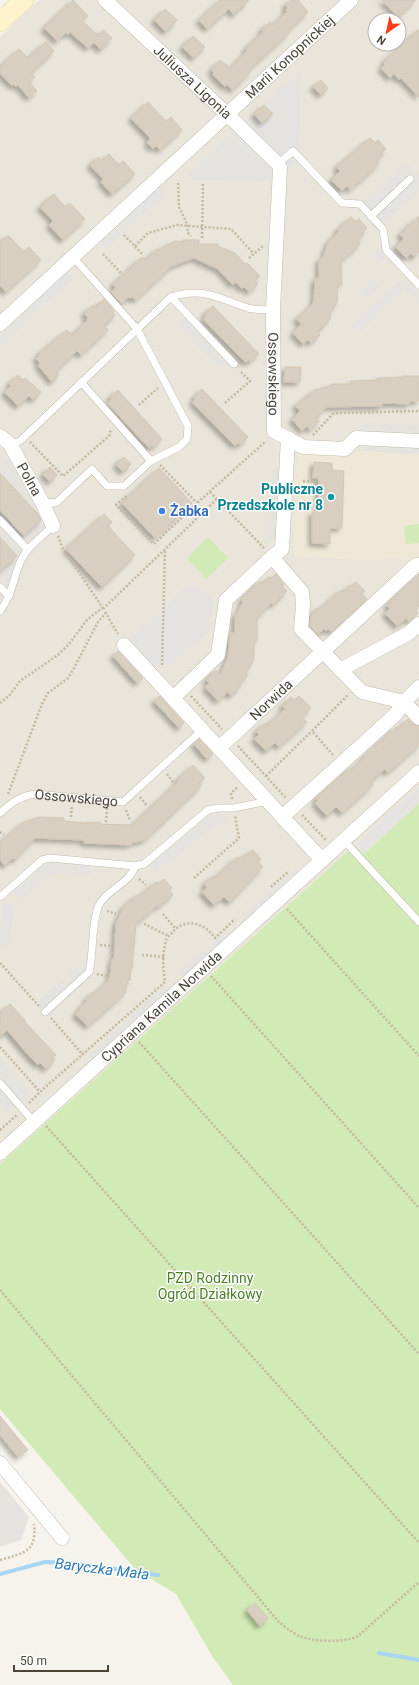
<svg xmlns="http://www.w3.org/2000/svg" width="419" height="1685" font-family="Roboto,sans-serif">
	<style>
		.residential { fill: #eae5da; fill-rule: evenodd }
		.industrial { fill: #e6e2dd }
		.education { fill: #efe8d6 }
		.green { fill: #d2eab5 }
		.parking { fill: #e5e3e0 }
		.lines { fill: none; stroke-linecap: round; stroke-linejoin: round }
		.stream { stroke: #a9d4f2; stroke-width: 4 }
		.building { fill: #d8cfc1; stroke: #d3c7b4; filter: url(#shadow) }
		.lane-casing { stroke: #c2bbae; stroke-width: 8 }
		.street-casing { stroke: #c2bbae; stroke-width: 15 }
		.secondary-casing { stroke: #d6c79b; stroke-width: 20 }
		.path { stroke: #c4b79f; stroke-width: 2.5; stroke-dasharray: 2 2; stroke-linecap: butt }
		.lane { stroke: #fff; stroke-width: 7 }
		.street { stroke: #fff; stroke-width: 14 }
		.secondary { stroke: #fff3cd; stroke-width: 19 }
		.culture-dot { fill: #0f9aa8; stroke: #fff; stroke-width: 1.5 }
		.shop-dot { fill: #3f7fe0; stroke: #fff; stroke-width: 1.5 }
		.labels { text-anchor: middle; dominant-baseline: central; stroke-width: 3; stroke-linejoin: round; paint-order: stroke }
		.street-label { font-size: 14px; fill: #4b4439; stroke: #fff }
		.culture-label { font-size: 14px; font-weight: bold; fill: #0d838f; stroke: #fff; text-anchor: end }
		.shop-label { font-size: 14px; font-weight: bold; fill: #366cbe; stroke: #fff; text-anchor: start }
		.park-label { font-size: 14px; fill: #4a7f2a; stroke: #fff }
		.water-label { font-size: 15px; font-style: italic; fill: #2e7ab2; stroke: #fff }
	</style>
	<defs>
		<filter id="shadow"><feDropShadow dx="-3.5" dy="3.5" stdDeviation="2" flood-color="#0004"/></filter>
	</defs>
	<rect width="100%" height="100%" fill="#f6f3ec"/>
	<!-- residential -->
	<path class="residential" d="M 39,0 L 419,0 L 419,787 L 0,1164 L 0,37 ZM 375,20 L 399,20 L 399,44 L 375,44 Z"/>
	<!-- industrial -->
	<g class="industrial">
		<polygon points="22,449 62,529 25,561 14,599 0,611 0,464"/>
		<polygon points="0,1482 29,1517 21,1540 0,1547"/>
	</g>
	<!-- education -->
	<polygon class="education" points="363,451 419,454 419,559 356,560 294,556 294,485 297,453 350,455"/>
	<!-- green -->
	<g class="green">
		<polygon points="419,524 419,543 406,544 404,526"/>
		<polygon points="208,537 228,558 206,579 187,558"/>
		<polygon points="419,803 419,1685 233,1685 212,1656 176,1594 135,1569 0,1409 0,1164 355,845 364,854"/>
	</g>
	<!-- parking -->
	<g class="parking">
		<polygon points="301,70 299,160 287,171 241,125"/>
		<polygon points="238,127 277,166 276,181 188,180 188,173"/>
		<polygon points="406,162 419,176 419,190 384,223 364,202"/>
		<polygon points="159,186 166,194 104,251 98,244"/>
		<polygon points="380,248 387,256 378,264 371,256"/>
		<polygon points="67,271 73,279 0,346 0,333"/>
		<polygon points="404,277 411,284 358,333 352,325"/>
		<polygon points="373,278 380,286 366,299 359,291"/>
		<polygon points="413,283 419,290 419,304 406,290"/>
		<polygon points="186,318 225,361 218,367 179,324"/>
		<polygon points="364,423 419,425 419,454 363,451"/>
		<polygon points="284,463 280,534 270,541 272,471"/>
		<polygon points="194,586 206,591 212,597 213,604 212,615 208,621 216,625 171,665 156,664 146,674 119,647 134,635 184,589"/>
		<polygon points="419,787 419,803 364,854 355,845"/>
		<polygon points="223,812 226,822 206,833 155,873 148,866 177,843 205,818"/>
		<polygon points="50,862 88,865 91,875 56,873 44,878 21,899 11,890 39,866"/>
		<polygon points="296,869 303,877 257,919 248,910"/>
		<polygon points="4,903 15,905 8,947 0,946 0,932"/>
		<polygon points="222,934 231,943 189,981 179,971 210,946"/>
		<polygon points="81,963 92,975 49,1016 37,1003 62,979 70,987 76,982 68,973"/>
		<polygon points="166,985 175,994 97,1065 88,1055"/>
		<polygon points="0,1059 29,1093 7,1112 0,1104"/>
		<polygon points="0,1485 26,1517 18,1524 20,1538 0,1544"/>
	</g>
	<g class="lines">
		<!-- stream -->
		<g class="stream">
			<polyline points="0,1574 45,1562 74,1563 158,1575"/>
			<polyline points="379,1653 419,1660"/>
		</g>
	</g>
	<!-- building -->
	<g class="building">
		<polygon points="73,0 88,16 82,21 98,35 103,30 112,38 101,50 94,43 88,48 70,32 68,35 66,33 57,41 44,28"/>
		<polygon points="220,0 249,0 234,15 229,9 207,29 199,20"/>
		<polygon points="291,0 298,0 308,12 287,32 289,33 250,69 251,71 233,90 227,85 225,87 213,75 214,73 211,70 220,60 231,68 247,50 246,48 263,32 261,30 270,22 272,25 287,12 285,10 288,8 285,5"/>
		<polygon points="382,0 416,0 398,17"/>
		<polygon points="165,9 177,20 166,32 154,20"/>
		<polygon points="419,29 419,97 401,78 399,80 394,74 390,78 381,68 385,64 383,62"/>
		<polygon points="193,36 205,47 194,58 182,47"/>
		<polygon points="46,42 54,51 31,73 35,77 29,82 37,91 29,98 18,85 16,87 14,84 12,86 0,73 0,67 19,49 28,58"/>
		<polygon points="321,80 328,88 321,95 313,87"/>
		<polygon points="148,102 166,121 171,117 182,130 160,150 156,146 153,149 147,142 150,139 149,137 131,118"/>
		<polygon points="264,105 273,114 262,123 254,114"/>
		<polygon points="370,138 375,143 378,140 386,149 381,153 383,155 376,161 379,164 350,190 347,186 342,191 331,180 340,171 336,167"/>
		<polygon points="109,154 119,165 123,161 135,174 112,194 101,182 103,179 90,165 98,157 102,161"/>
		<polygon points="54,194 65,207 70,203 85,219 63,240 49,225 53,221 40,207"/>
		<polygon points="419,216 419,252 414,257 411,254 406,258 395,247 404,239 400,234"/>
		<polygon points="351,217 356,222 359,219 367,228 362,233 364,234 357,241 360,244 344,259 341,259 342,285 338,285 337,302 329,316 331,318 317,332 320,335 311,343 308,340 303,344 293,333 301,324 296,319 312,305 314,300 315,278 319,278 319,259 323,258 328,242 339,231 337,230"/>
		<polygon points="8,235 24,252 29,247 41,260 6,292 0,286 0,242"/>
		<polygon points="183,240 199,240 199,244 218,244 218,246 235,253 245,264 247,263 260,276 255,281 258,284 249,292 244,287 242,289 236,282 233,285 218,269 194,258 172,266 136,300 132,297 130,299 128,297 122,304 111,292 116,288 113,284 142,257 145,260 157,249 158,250 175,241 183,242"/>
		<polygon points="104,299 114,311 112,313 115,315 104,326 108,330 81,355 77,351 56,371 59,375 52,382 38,365 40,363 36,358 40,354 39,353 67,330 72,335 87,321 86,320 88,318 84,313 93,305 95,308"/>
		<polygon points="213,306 259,354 250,362 249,360 246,363 203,319 206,316 205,314"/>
		<polygon points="285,367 301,367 300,382 284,382"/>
		<polygon points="18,375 23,380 25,378 41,392 33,400 29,396 18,406 4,392 11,386 9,383"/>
		<polygon points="402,376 419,376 419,401 409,401 409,404 382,403 382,406 326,407 316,418 319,422 310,430 307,426 302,431 292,419 300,411 295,406 316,389 317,390 333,384 351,384 351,381 377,380 377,378 402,377"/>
		<polygon points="202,389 248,437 240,445 238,443 235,446 192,402 195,399 194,397"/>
		<polygon points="118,390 162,439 154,447 152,446 149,448 107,403 111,399 110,397"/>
		<polygon points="124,457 131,464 123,472 116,464"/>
		<polygon points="314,462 332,463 332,470 344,471 342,528 330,528 330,544 312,543 312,512 318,512 319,482 318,478 313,478"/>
		<polygon points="50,467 57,475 50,482 43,474"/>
		<polygon points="159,468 192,503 155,538 122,503"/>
		<polygon points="0,473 38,514 41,520 24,536 0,510"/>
		<polygon points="104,514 112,522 108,526 135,555 102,587 66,549"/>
		<polygon points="0,537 17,556 0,571"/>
		<polygon points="276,574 284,585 282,586 287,591 273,605 271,603 257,618 257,641 254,641 254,659 246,673 248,675 238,684 241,686 231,696 228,692 218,701 205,687 210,683 206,680 216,670 221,674 228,657 230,633 235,633 235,614 237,614 243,602 241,600 260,581 263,583 269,577 271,579"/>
		<polygon points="419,574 419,606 415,610 418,613 409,621 406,619 397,626 385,613 390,609 387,605"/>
		<polygon points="356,582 365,591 362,594 367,599 331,632 328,629 326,631 324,629 318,635 310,626 311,614 317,608 318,610 341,590 343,592 350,585 351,587"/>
		<polygon points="118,651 143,678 137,683 113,656"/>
		<polygon points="160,696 184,723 179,728 154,701"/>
		<polygon points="299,696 311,708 301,717 307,722 279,747 275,743 266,751 254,739 259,735 256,731 265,723 267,725 285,709 282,706 291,697 294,701"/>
		<polygon points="408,719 413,724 419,726 419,745 388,773 385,769 370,782 373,785 342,813 336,807 327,816 315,803 318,800 316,798 350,768 351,770 365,757 364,756 396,727 398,729"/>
		<polygon points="199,739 213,754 207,759 194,744"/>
		<polygon points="193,765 205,778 199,783 201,786 145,840 131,843 131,845 84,843 84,840 35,838 15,860 13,858 5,866 0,860 0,843 22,823 39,817 64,818 64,821 84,823 100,822 100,824 132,825 178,782 177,780"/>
		<polygon points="253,850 261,859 258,862 263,867 233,899 229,902 224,897 214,905 202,892 207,887 204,884 213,876 215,878 237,857 239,859"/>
		<polygon points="164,879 172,888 169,890 173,895 158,907 157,906 136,924 132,969 131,969 130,980 128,980 125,993 88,1026 75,1014 80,1010 79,1008 87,1001 86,999 93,992 94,994 108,981 110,976 112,959 114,959 116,923 124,906 137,895 139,896 156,882 158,885"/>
		<polygon points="10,1004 25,1020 24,1021 56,1055 52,1058 55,1060 46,1069 40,1063 38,1065 30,1057 7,1030 0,1037 0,1013"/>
		<polygon points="0,1416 28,1450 18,1457 0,1435"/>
		<polygon points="255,1603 268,1618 260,1626 247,1610"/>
	</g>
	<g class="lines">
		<defs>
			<g id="lane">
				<polyline points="278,164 293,151 342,203 360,204 383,229 386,250 419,285"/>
				<polyline points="371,216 410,179"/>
				<polyline points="73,257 137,329 188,426 187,439 179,447 151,461"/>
				<path d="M 171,297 C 205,287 217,298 248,308 C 256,310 265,310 273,310"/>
				<polyline points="10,444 20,441 171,297 234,364"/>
				<polyline points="42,502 56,503 92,469 107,486 124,486 151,461 81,382"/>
				<polyline points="0,520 27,549"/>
				<polyline points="0,587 9,596"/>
				<path d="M 0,611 C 11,597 13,581 19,565 C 25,548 40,538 53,526"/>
				<path id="s1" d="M 0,813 C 11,803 20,796 35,794 L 123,802 L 202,730"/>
				<polyline points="350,847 419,922"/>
				<polyline points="1,896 42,860 50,858 135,866 144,864 208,810 219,808 234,808 268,801"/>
				<path d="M 45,1012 L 89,972 C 94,951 91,927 98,907 C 105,890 130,884 135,866"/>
				<polyline points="0,1083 34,1122"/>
			</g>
			<g id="street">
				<path id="s2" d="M 105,0 L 228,115 L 278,164 L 280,168 L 273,310 L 274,431 L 303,447 L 345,449 L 356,438 L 419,441"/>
				<path id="s3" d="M 0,324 L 351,0"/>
				<path id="s4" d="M 0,436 L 10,444 L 42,502 L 53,526"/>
				<polyline points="124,645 322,860"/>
				<polyline points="340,670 409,633 419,624"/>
				<polyline points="419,687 404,702 419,718"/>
				<polyline points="173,698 218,655 226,600 272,557"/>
				<path id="s5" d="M 219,748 L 416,565 L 419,565"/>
				<polyline points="282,817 395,715 404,702 362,692 301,629 303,605 302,592 272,557 282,549 288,438"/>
				<path id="s6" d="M 0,1153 L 419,772"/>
				<polyline points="0,1463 62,1538"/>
			</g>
			<polyline id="secondary" points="0,22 24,0"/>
		</defs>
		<!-- lane casing -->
		<use href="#lane" class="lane-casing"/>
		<!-- street casing -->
		<use href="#street" class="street-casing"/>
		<!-- secondary casing -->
		<use href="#secondary" class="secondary-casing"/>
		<!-- path -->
		<g class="path">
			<polyline points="178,183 179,207 188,226 187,232 191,236"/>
			<polyline points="124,235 142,254"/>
			<polyline points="202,238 203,183"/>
			<polyline points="135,246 148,233 177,225 231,229 254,254"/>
			<polyline points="103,254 121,273"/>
			<polyline points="249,258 264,245"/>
			<polyline points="225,403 250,381 240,371"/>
			<polyline points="139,405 158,388"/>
			<polyline points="313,435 333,414 338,413 419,411"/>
			<polyline points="30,442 63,476 109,436 111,429"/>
			<polyline points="160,465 197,503"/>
			<polyline points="303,481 318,482"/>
			<polyline points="210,492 264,548"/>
			<polyline points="126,496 116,505 154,544 197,503 266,441"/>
			<polyline points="58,536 63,549 103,608"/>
			<polyline points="103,609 217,499"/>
			<polyline points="105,612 118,634"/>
			<polyline points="162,665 165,549"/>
			<polyline points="191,696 222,729"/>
			<polyline points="0,703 9,696 20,681 58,655 69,644 87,620 102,608"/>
			<polyline points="238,746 286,798"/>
			<polyline points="333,755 312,731 348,695"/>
			<polyline points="167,774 173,782"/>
			<polyline points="266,776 312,731"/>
			<polyline points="8,794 42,704 48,693 68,678 74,668 98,622 106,613"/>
			<polyline points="140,797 147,806"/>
			<polyline points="232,799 231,793 238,787"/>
			<polyline points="126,810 130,820"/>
			<polyline points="302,815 326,840"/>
			<polyline points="71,817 72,805"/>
			<polyline points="106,822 107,808"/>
			<polyline points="0,832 4,835"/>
			<polyline points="194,878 239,838 235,816"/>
			<polyline points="139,879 146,885"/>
			<polyline points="271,887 289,871"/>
			<polyline points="287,909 419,1056"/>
			<polyline points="107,911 116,914"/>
			<polyline points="163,914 175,928"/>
			<polyline points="144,924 169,936"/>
			<polyline points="100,945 112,946"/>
			<polyline points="142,955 164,957"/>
			<polyline points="0,963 39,1006"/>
			<polyline points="97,974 106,976"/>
			<polyline points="211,976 419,1208"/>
			<polyline points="51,1018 83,1055"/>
			<polyline points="139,1042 419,1354"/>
			<polyline points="0,1047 40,1092"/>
			<path d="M 29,1103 L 42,1090 L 165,982 C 163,969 162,953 166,941 C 166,938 169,936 171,934 C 184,917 204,922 215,938 L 235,919"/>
			<polyline points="46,1126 419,1543"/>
			<polyline points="0,1130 17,1115"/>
			<path d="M 0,1290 L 278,1621 C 284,1626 291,1632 299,1636 C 313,1642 344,1643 358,1636 L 419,1582"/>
			<path d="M 0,1560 C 23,1553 37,1553 34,1524"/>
		</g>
		<!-- lane -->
		<use href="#lane" class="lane"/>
		<!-- street -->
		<use href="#street" class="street"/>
		<!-- secondary -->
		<use href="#secondary" class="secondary"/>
	</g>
	<!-- markers -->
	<circle class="culture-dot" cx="331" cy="497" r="4"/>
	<circle class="shop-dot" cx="162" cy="511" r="4"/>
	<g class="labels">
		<!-- street labels -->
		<g class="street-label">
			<text stroke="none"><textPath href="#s3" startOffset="394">Marii Konopnickiej</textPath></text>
			<text stroke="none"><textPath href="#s2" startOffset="120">Juliusza Ligonia</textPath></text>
			<text stroke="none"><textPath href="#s2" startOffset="449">Ossowskiego</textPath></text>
			<text stroke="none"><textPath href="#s4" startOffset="53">Polna</textPath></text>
			<text stroke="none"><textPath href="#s5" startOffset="71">Norwida</textPath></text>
			<text stroke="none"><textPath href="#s1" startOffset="82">Ossowskiego</textPath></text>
			<text stroke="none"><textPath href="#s6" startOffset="218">Cypriana Kamila Norwida</textPath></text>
		</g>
		<!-- culture labels -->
		<g class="culture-label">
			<text x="323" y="489">Publiczne<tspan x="323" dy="16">Przedszkole nr 8</tspan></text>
		</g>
		<!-- shop labels -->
		<g class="shop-label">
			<text x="170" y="511">Żabka</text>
		</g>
		<!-- park labels -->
		<g class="park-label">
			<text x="210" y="1278">PZD Rodzinny<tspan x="210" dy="16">Ogród Działkowy</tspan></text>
		</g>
		<!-- water labels -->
		<g class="water-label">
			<text transform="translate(102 1569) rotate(7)">Baryczka Mała</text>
		</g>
	</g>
	<!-- north arrow -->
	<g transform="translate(387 32) rotate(214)"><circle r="19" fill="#ffffff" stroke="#b7b4b0"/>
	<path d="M0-3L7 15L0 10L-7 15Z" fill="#fc3f1d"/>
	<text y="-6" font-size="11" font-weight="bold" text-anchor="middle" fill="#4b4439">N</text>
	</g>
	<!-- scale -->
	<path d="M14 1665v6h94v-6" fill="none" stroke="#4b4439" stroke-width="2"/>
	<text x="20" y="1665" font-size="12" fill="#4b4439" stroke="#ffffff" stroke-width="3" paint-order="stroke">50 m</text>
</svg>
